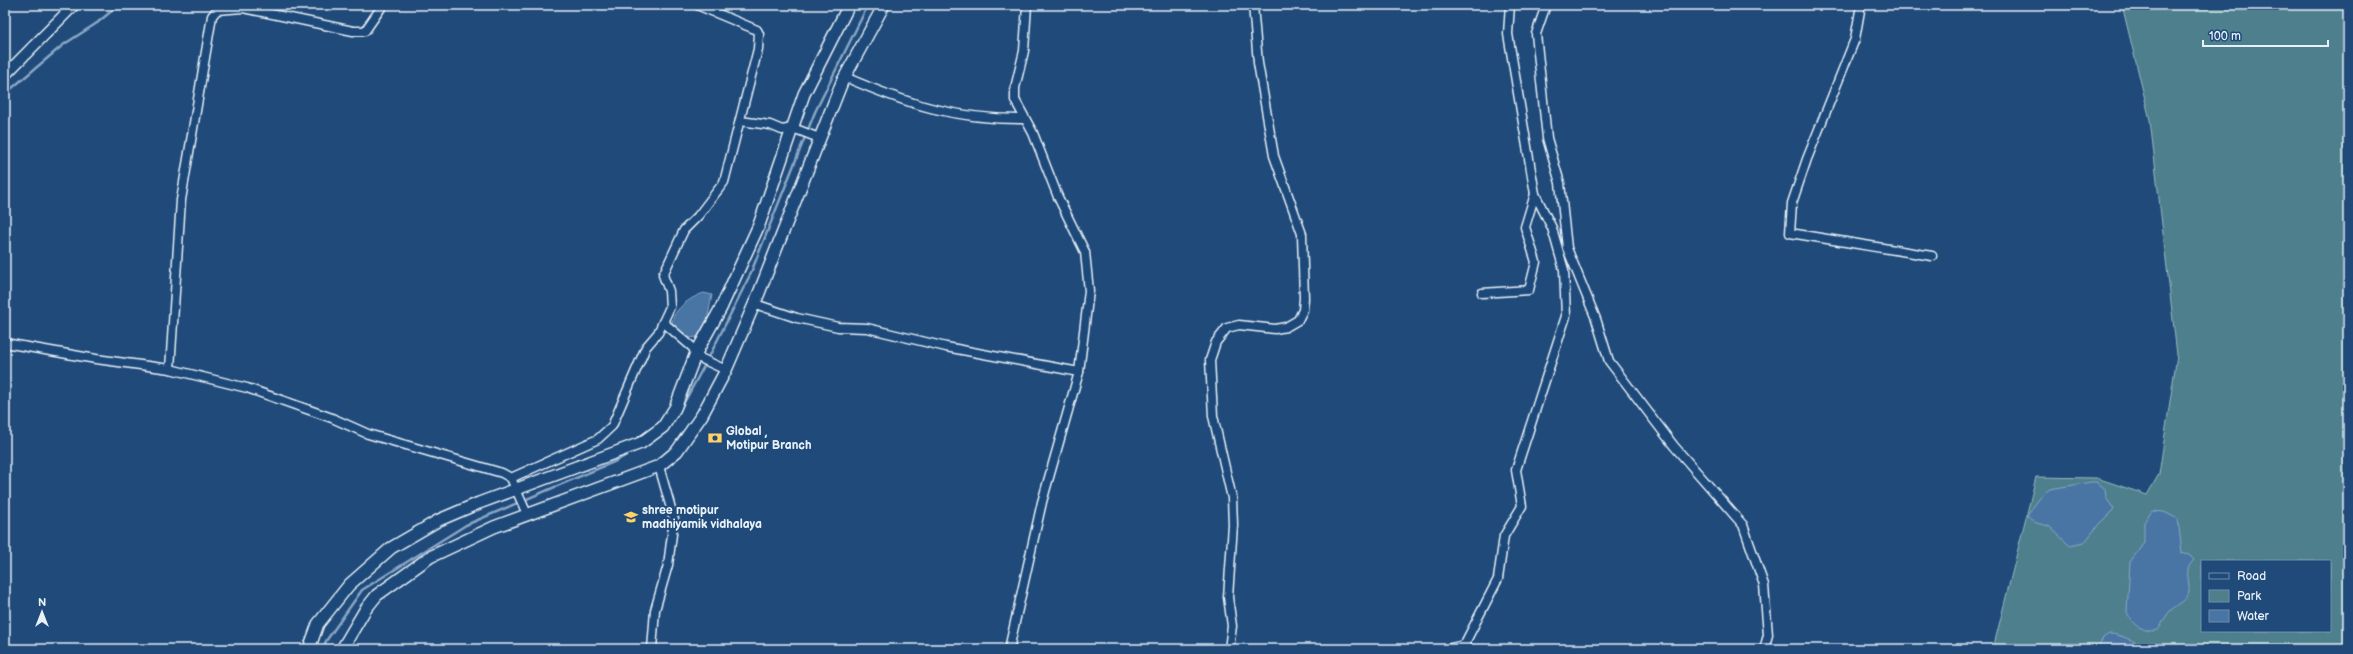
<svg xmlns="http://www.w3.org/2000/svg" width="2353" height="654" font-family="'Balsamiq Sans',sans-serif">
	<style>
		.green { fill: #4e808c; stroke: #9bb8c2; fill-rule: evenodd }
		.water { fill: #4975a4; stroke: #89a7c6 }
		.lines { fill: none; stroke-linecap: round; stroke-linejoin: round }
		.stream { stroke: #89a7c6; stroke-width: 2.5 }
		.minor-casing { stroke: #e8f1f8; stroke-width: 11 }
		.tertiary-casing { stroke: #e8f1f8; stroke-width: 13 }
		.secondary-casing { stroke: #e8f1f8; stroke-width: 14 }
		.minor { stroke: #1f4a7a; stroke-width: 8 }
		.tertiary { stroke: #1f4a7a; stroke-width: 10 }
		.secondary { stroke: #1f4a7a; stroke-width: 11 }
		.labels { text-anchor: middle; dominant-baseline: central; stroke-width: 4; stroke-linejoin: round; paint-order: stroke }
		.poi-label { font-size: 12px; font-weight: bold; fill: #e8f1f8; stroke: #1f4a7a; text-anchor: start }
	</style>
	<rect width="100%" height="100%" fill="#1f4a7a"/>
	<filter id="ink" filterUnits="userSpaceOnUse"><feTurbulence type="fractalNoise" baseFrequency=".025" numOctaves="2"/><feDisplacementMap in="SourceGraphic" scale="8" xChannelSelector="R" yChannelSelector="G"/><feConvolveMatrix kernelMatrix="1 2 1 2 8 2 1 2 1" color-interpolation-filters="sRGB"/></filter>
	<g filter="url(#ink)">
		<!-- green -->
		<path class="green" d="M 2122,5 L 2348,5 L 2348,649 L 1993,649 L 2036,477 L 2097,478 L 2147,495 L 2159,474 L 2177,355 L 2150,120 ZM 2202,561 L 2330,561 L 2330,631 L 2202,631 Z"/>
		<!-- water -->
		<g class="water">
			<path d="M 704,293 L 712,295 L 707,321 L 697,337 L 690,338 C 685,336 672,329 672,322 C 673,309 693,296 704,293 Z"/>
			<polygon points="2091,482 2097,482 2105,489 2106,498 2114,509 2099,524 2084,543 2070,546 2049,526 2036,523 2027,515 2043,494 2050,489"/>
			<path d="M 2152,511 L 2164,512 L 2178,519 L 2182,553 L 2189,555 L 2194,560 C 2183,570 2190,579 2189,592 C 2188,600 2178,604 2172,609 C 2166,614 2163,623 2158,630 C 2145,634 2132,624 2127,612 L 2130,562 L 2144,543 L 2144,522 Z"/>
			<path d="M 2109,634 C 2124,634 2139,646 2154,649 L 2097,649 L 2103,638 Z"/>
		</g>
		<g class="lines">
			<!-- stream -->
			<g class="stream">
				<polyline points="5,94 63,45 97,23 119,5"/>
				<polyline points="679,412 710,355 750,275 815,112 868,5"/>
				<polyline points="654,440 664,432"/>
				<polyline points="323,649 326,641 362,590 466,525 616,461 636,450"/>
			</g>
			<defs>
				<g id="minor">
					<polyline points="1546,5 1536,34 1547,138 1560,183 1567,248 1596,319 1609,361 1674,446 1743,525 1764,585 1768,635 1764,649"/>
					<polyline points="1861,5 1855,39 1807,159 1792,203 1790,233 1932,256"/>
					<path d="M 845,77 C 907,104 957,120 1025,119"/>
					<polyline points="740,121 770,125 782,130 793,128 819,138"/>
					<polyline points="1482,293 1529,290 1536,262 1525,227 1535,194"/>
					<polyline points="755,304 797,318 838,327 867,328 946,347 1079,372"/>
					<polyline points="663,322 692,347 700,358 726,370"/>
					<polyline points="5,343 96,359 170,369 247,388 332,418 368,434 502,473 511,478 527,514"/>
					<polyline points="170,369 181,200 212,16 217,10 243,8 353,31 365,31 383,5"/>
					<polyline points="511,478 598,439 612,426 646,347 658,333 670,307 669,291 663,275 684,230 698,216 724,182 758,49 759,34 757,30 697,5"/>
					<polyline points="652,649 655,610 668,565 674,519 659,466"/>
					<polyline points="1009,649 1042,502 1079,372 1089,291 1085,252 1058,197 1033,133 1015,100 1015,88 1024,51 1027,5"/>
					<polyline points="1229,649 1232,626 1228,597 1233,525 1232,498 1213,416 1210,360 1216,342 1227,328 1239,325 1275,329 1286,327 1298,320 1303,310 1304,298 1302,234 1274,156 1258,63 1253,5"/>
					<polyline points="1446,649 1464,645"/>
					<polyline points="1470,649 1464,645 1498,579 1504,536 1522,506 1516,470 1566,316 1564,270 1552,228 1535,194 1508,34 1510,5"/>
				</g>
				<polyline id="tertiary" points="5,75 74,5"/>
				<g id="secondary">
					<polyline points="309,649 318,624 349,585 391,548 439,520 479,503 641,443 663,427 675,408 696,353 721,308 759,225 804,94 849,5"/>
					<polyline points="342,649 365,610 377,595 430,557 494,527 659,466 677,451 702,415 726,370 759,293 842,82 884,5"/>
				</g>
			</defs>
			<!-- minor casing -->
			<use href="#minor" class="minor-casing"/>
			<!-- tertiary casing -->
			<use href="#tertiary" class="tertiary-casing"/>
			<!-- secondary casing -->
			<use href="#secondary" class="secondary-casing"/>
			<!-- minor -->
			<use href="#minor" class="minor"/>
			<!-- tertiary -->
			<use href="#tertiary" class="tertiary"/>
			<!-- secondary -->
			<use href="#secondary" class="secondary"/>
		</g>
	</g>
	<!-- icons -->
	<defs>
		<symbol id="bank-bare" viewBox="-9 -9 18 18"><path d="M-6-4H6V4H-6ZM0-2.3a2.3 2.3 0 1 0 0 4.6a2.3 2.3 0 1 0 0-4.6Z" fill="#ffd166" stroke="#1f4a7a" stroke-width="2.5" paint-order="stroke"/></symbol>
		<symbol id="school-bare" viewBox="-9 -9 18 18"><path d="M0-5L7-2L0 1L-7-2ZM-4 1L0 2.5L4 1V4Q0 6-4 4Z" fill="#ffd166" stroke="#1f4a7a" stroke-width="2.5" paint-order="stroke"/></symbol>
	</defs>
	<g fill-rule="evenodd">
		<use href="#bank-bare" x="705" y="428" width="20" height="20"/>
		<use href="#school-bare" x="621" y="507" width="20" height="20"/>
	</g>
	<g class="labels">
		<!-- poi labels -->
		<g class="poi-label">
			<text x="726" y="431">Global ,<tspan x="726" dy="14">Motipur Branch</tspan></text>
			<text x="642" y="510">shree motipur<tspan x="642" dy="14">madhiyamik vidhalaya</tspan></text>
		</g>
	</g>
	<!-- margin -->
	<rect width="2353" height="654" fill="none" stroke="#1f4a7a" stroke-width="20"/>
	<rect x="10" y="10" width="2333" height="634" fill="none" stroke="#e8f1f8" stroke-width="1.5" filter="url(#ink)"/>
	<!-- legend -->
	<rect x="2201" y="560" width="130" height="72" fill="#1f4a7a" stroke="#6f8dac"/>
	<rect x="2209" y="573" width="20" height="6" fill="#1f4a7a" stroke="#6f8dac"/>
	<text x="2237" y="580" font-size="12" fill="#e8f1f8">Road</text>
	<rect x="2209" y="590" width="20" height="12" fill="#4e808c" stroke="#6f8dac"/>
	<text x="2237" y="600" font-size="12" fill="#e8f1f8">Park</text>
	<rect x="2209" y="610" width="20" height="12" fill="#4975a4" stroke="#6f8dac"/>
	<text x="2237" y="620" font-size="12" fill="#e8f1f8">Water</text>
	<!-- north arrow -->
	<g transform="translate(42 612)" stroke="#1f4a7a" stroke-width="3" paint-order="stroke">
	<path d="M0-3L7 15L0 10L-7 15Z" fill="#e8f1f8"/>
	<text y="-6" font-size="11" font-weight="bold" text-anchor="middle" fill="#e8f1f8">N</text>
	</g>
	<!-- scale -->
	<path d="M2203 40v6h125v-6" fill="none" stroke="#e8f1f8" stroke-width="2"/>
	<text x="2209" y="40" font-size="12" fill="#e8f1f8" stroke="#1f4a7a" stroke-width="3" paint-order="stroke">100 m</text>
</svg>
